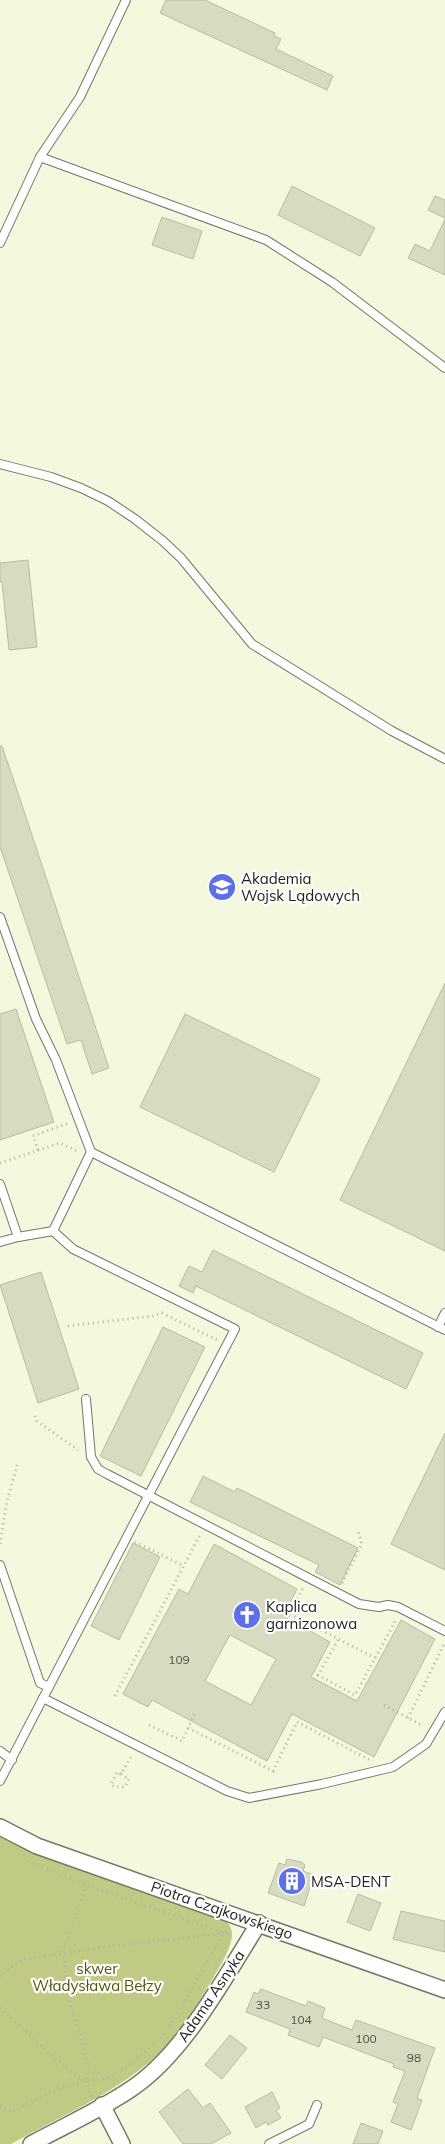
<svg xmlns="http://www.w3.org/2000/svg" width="445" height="2144" font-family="Mulish,sans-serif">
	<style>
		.green { fill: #c0ca84 }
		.building { fill: #d7dbc1; stroke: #b8bca3; fill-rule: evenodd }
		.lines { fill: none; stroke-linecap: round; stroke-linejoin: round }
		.service-casing { stroke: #747861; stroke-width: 10 }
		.minor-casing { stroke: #747861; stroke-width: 18 }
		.path { stroke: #b1b49f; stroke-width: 3; stroke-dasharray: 1 4; stroke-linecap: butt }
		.service { stroke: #fff; stroke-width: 8 }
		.minor { stroke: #fff; stroke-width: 15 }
		.labels { text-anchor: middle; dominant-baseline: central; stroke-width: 4.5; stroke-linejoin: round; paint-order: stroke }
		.number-label { font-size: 12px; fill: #4f5244 }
		.poi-label { font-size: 15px; fill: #22241a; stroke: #fff; text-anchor: start }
		.street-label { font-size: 15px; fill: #22241a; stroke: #fff }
		.park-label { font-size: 15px; fill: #51580c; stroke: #fff }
	</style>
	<rect width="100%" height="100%" fill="#f4f8de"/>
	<!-- green -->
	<path class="green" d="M 0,1837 L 27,1850 L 221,1918 C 240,1927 230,1947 223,1961 C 206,1990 189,2021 166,2046 C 129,2087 59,2117 11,2144 L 0,2144 Z"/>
	<!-- building -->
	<g class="building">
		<polygon points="166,0 205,0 275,33 274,36 281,39 276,49 333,76 327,90 160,13"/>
		<polygon points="292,186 375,228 360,256 278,215"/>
		<polygon points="435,196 445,200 445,218 428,210"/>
		<polygon points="162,217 202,231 193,259 152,245"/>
		<polygon points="445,219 445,275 408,258 415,244 430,251"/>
		<polygon points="28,560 37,647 9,650 2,582 0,582 0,563"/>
		<polygon points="0,746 2,746 21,802 109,1068 92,1074 81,1040 67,1044 28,929 0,847"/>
		<polygon points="445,983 445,1251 340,1200"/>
		<polygon points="16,1009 54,1122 0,1140 0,1014"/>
		<polygon points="185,1014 320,1079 274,1172 140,1107"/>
		<polygon points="213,1250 423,1353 406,1389 196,1286 193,1293 179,1286 189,1266 202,1272"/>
		<polygon points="41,1272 79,1389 38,1403 0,1285"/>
		<polygon points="163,1327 205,1347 141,1476 100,1456"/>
		<polygon points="445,1433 445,1570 391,1544"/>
		<polygon points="203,1476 235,1492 237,1488 358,1548 340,1585 315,1572 319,1565 190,1502"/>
		<polygon points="133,1543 160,1557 119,1640 91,1626"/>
		<path d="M 214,1544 L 297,1589 L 283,1616 L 330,1642 L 311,1677 L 357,1701 L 401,1620 L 435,1639 L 374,1757 L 292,1714 L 267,1761 L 152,1700 L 148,1707 L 123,1694 L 179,1589 L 188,1594 ZM 230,1635 L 276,1659 L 251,1705 L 205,1681 Z"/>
		<polygon points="287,1859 301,1862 305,1865 303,1871 314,1875 304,1906 268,1893 279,1863 285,1865"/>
		<polygon points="358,1894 381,1903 370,1931 347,1922"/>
		<polygon points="401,1911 445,1921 445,1952 393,1939"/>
		<polygon points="261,1989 306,2006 308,2001 325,2008 322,2018 352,2030 356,2020 435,2048 417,2098 422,2100 411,2130 391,2122 398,2104 393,2102 405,2071 393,2067 394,2064 323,2037 319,2047 288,2035 290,2029 246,2012 254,1992 258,1994"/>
		<polygon points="230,2035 247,2048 222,2079 205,2065"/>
		<polygon points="188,2089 203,2108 210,2103 231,2133 211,2144 183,2144 159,2112"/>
		<polygon points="272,2092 280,2108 276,2110 281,2118 268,2125 266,2122 256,2128 245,2107"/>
		<polygon points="361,2123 383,2131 378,2144 353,2144"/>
	</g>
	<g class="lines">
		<defs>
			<g id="service">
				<polyline points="40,157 266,240 332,282 445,368"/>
				<polyline points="0,243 40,157 80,97 126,0"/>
				<polyline points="0,464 51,477 81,488 108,501 135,519 163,541 181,558 252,644 392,731 445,759"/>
				<polyline points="0,917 36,1019 56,1060 91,1152"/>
				<polyline points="0,1184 18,1237"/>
				<polyline points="0,1242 18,1237 53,1231 91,1152 445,1330"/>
				<polyline points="438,1327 445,1313"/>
				<polyline points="86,1399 91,1457 98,1469 107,1474 359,1604 379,1607 388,1605 398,1607 445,1631"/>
				<polyline points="0,1565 40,1683 49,1687"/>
				<polyline points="43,1698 227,1791 249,1798 322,1784 393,1767 426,1744 445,1712"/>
				<polyline points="0,1751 12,1760"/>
				<polyline points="0,1781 235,1329 73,1249 53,1231"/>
				<polyline points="269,2144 309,2124 317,2105"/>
			</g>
			<g id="minor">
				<polyline points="0,1827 37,1846 445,1990"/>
				<polyline points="102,2105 122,2144"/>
				<path d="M 31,2144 C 64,2126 100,2110 131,2089 C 184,2054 225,1977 259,1923"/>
			</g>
		</defs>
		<!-- service casing -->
		<use href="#service" class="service-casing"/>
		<!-- minor casing -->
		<use href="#minor" class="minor-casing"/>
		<!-- path -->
		<g class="path">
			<polyline points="38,1150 33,1136 69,1123"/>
			<polyline points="0,1163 60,1143 79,1152"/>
			<polyline points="68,1326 153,1316 162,1313 217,1340"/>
			<polyline points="35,1416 37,1421 78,1450"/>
			<polyline points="135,1542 184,1566"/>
			<polyline points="0,1544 7,1501 18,1462"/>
			<polyline points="342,1583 362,1544 358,1531"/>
			<polyline points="290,1614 375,1658"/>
			<polyline points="286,1621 303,1588"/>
			<polyline points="338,1640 318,1675 355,1695 397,1618"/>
			<polyline points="115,1696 200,1535"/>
			<polyline points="384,1705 423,1726"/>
			<polyline points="408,1718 445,1642"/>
			<polyline points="149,1725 182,1741 196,1711"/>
			<polyline points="188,1728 273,1771 297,1722 370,1760"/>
			<polyline points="121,1774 129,1779 125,1787 114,1787 111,1784 117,1772 121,1774 132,1755"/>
			<polyline points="28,1861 86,1885 224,1933"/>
			<polyline points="86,1885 63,1953 69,1998 89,2069 86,2080"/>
			<polyline points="0,1976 21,1960 103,1947 224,1933 232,1935"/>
			<path d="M 0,2008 L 73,2074 C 77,2076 82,2079 87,2080 C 113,2085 147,2051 164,2034"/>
			<polyline points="170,2027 224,1933 228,1930"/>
			<polyline points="0,2107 11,2112 67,2085 86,2080 91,2097"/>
		</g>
		<!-- service -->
		<use href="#service" class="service"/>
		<!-- minor -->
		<use href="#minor" class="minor"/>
	</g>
	<!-- icons -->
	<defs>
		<symbol id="university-disc" viewBox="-11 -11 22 22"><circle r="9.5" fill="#5d70e7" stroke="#fff"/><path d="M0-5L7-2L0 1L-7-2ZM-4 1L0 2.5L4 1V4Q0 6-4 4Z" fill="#fff"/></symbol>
		<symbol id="church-disc" viewBox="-11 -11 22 22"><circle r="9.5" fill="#5d70e7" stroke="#fff"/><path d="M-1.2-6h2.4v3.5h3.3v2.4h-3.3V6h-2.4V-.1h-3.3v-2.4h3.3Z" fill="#fff"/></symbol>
		<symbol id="building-disc" viewBox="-11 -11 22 22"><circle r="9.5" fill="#5d70e7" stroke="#fff"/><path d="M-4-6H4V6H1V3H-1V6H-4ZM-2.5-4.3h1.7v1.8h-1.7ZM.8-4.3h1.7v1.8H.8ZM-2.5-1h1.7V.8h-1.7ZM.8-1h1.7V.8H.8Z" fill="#fff"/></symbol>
	</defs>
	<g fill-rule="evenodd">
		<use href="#university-disc" x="206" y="871" width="32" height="32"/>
		<use href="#church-disc" x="231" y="1599" width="32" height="32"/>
		<use href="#building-disc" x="276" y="1865" width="32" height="32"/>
	</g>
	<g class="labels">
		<!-- number labels -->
		<g class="number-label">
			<text x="179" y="1659">109</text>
			<text x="263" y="2004">33</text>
			<text x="301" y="2019">104</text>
			<text x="366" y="2038">100</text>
			<text x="414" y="2057">98</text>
		</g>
		<!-- poi labels -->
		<g class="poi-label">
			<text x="241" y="878">Akademia<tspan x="241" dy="17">Wojsk Lądowych</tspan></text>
			<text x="266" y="1606">Kaplica<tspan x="266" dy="17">garnizonowa</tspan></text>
			<text x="311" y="1881">MSA-DENT</text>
		</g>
		<!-- street labels -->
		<g class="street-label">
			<text transform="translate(222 1910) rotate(19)">Piotra Czajkowskiego</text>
			<text transform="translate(211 1996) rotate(-56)">Adama Asnyka</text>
		</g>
		<!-- park labels -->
		<g class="park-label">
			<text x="97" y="1968">skwer<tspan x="97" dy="17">Władysława Bełzy</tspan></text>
		</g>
	</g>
</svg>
